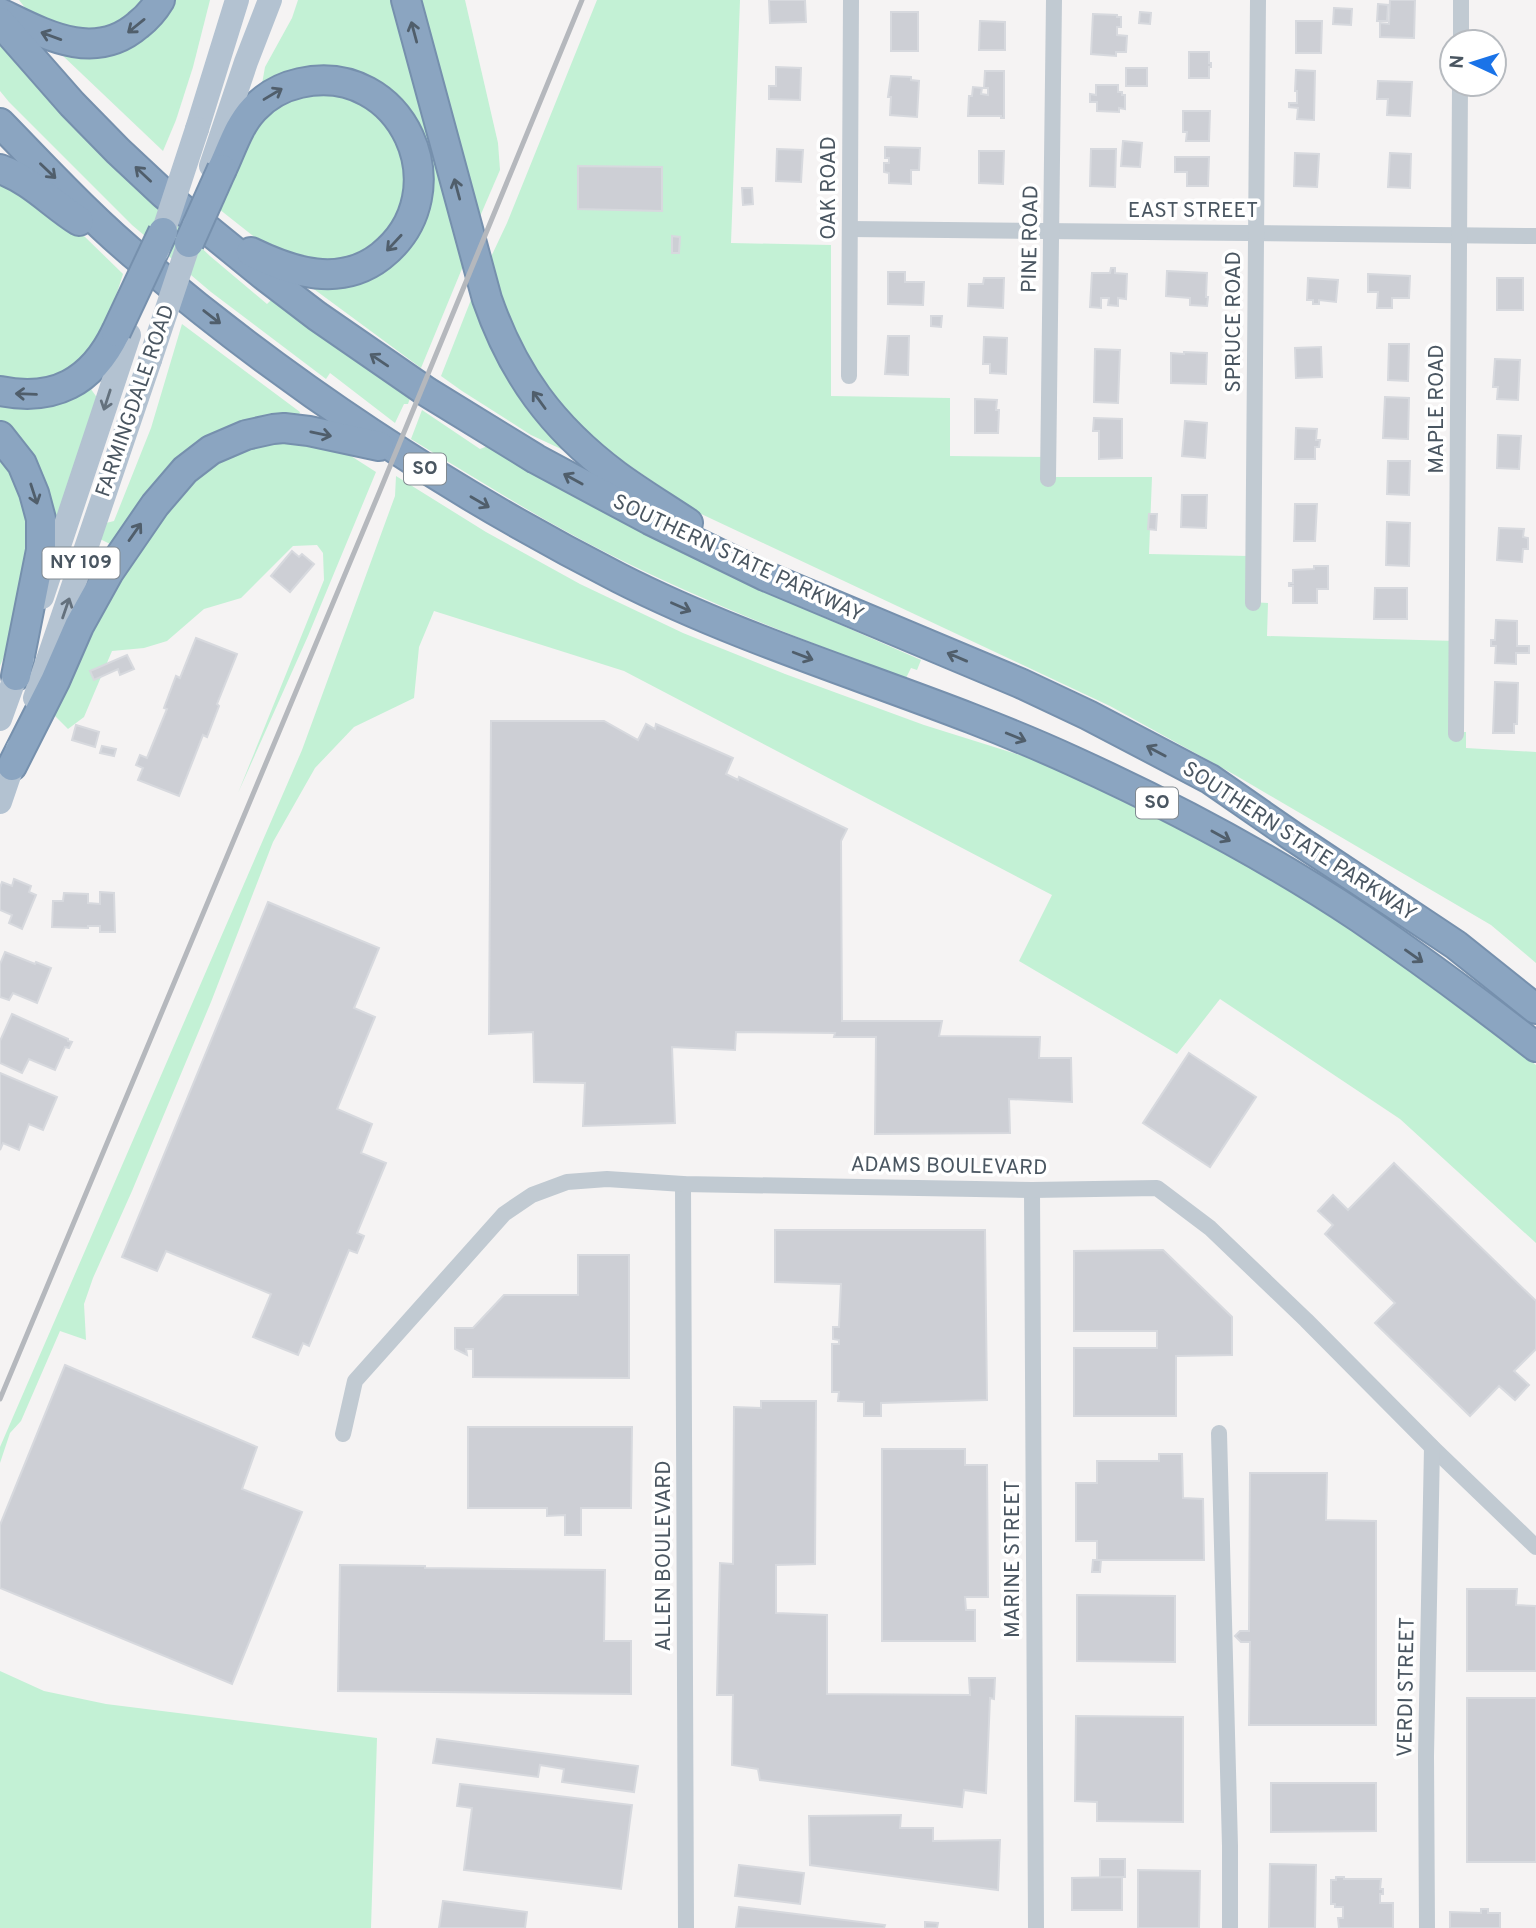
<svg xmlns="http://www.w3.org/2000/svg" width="1536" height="1928" font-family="Overpass,sans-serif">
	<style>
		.green { fill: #c3f1d5 }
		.building { fill: #cdcfd5; stroke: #d7d9de; stroke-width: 2 }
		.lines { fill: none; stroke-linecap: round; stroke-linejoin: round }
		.highway-casing { stroke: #7690ad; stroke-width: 32 }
		.street { stroke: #c1cad2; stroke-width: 16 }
		.primary { stroke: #b3c2d1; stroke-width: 24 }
		.highway { stroke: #8ba5c1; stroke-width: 28 }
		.rail { stroke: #b5b8bd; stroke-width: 5 }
		.highway-bridge-casing { stroke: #7690ad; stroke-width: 32; stroke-linecap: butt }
		.primary-bridge { stroke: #b3c2d1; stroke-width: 24 }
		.highway-bridge { stroke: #8ba5c1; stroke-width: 28 }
		.oneway { stroke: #505e6b }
		.oneway2 { stroke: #64717d }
		.labels { text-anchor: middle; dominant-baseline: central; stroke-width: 7; stroke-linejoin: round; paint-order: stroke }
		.shield { fill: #fff; stroke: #808990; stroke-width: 2 }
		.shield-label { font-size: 19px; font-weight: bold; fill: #4a5661 }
		.street-label { font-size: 21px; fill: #4a5661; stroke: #fff }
	</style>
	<rect width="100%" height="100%" fill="#f5f3f3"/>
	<!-- green -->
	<g class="green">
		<polygon points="19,0 152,0 122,26 86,34 33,18"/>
		<polygon points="171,0 210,0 193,67 176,120 163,151 61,54 66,47"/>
		<polygon points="298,0 399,0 468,254 421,368 307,284 388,265 427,151 417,120 397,97 370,79 266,88 262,84 265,67 292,18"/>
		<polygon points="417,0 465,0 498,143 500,170 478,221"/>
		<polygon points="597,0 740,0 731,243 831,245 831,396 950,398 950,456 1049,457 1049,477 1152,477 1149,554 1248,556 1251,602 1268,603 1267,636 1457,641 1457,732 1466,732 1466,748 1536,752 1536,963 1491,925 1235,775 1110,706 697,512 619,458 586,432 542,382 509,317 490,259 507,223"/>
		<polygon points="0,43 26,75 70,123 210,256 267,304 273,298 410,398 408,404 404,404 395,423 330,373 326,379 211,292 132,225 9,102 0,91"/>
		<path d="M 295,91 L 362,97 L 406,140 L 411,201 L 363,260 L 301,265 L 262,243 L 219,209 C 232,178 249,127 277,108 L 275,103 Z"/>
		<polygon points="0,176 43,196 123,274 105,330 74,370 35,385 0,380"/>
		<polygon points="478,282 574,455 531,435 462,391 441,376"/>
		<polygon points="182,324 300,412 298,418 238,427 108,558 110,544 100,539 106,523 114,521 151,428"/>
		<polygon points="88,385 98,399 51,544 32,463 0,422 0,399"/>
		<path d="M 422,410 L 480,449 L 488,446 L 613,517 L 731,577 L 921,660 L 917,670 L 911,668 L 906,678 C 804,641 702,601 605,552 C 538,518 475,478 411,439 Z"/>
		<polygon points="304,437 343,445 351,456 376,472 308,636 238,793 324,580 323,553 317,545 293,546 241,598 204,609 167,641 144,648 112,651 84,717 68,729 52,713 96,610 171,501 217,457 261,441"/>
		<polygon points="0,444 36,530 12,637 0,666"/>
		<polygon points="396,476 486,532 580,584 683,633 785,674 924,725 1039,761 1225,850 1307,899 1430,984 1536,1065 1536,1243 1400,1119 1220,999 1177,1054 1019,961 1052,895 624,671 434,611 419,647 414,698 354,727 315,768 273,842 211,1002 132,1191 93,1278 84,1304 86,1340 60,1331 21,1421 10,1433 0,1463 0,1447 302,750 395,496"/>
		<polygon points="0,1671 44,1691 106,1704 377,1738 371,1928 0,1928"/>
	</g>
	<!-- building -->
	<g class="building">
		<polygon points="769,0 805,0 806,22 770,23"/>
		<polygon points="1390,0 1415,0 1414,38 1380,37 1380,23 1389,24"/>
		<polygon points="1378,4 1388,5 1387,21 1377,21"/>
		<polygon points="1334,8 1352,9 1351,25 1333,24"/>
		<rect x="891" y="12" width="27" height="39"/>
		<polygon points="1140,12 1151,13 1150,24 1139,23"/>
		<polygon points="1093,14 1117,15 1117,17 1121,17 1121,27 1117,27 1117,35 1127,36 1126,52 1116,52 1116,56 1091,54"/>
		<polygon points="980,21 1005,22 1005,50 979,50"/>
		<polygon points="1296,21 1322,21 1321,53 1296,53"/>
		<polygon points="1189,52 1209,52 1209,63 1211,63 1211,67 1209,67 1209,78 1189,78"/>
		<polygon points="776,67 801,68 800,100 769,99 769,86 776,86"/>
		<rect x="1126" y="68" width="21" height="18"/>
		<polygon points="1296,70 1315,71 1314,120 1297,119 1298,108 1289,107 1289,103 1297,103 1297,91 1295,91"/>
		<polygon points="985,71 1004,71 1004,118 1001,118 1001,116 968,116 969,96 972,96 973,87 982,88 981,94 988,95 988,88 984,88"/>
		<polygon points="891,76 911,77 911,80 919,81 917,117 890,115 891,97 888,97"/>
		<polygon points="1378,81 1412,82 1410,116 1387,115 1388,99 1377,99"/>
		<polygon points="1096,85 1118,85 1118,92 1122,92 1122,95 1125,95 1125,109 1119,108 1119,112 1097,111 1097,102 1090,102 1090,94 1096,95"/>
		<polygon points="1183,111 1210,111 1209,141 1186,141 1187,132 1183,132"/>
		<polygon points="1123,141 1142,143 1140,167 1121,166"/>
		<polygon points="885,147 920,148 919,170 911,170 911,184 889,183 889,173 884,172 884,163 889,163 889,158 885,158"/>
		<polygon points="777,149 803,150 801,182 776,181"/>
		<polygon points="1091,149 1116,149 1115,187 1090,186"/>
		<polygon points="979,151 1004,151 1003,184 979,183"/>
		<polygon points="1295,153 1319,154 1317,187 1294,186"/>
		<polygon points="1390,153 1411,154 1410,188 1388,187"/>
		<polygon points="1175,157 1209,157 1208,186 1187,186 1187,172 1175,172"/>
		<polygon points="578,166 662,167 662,211 578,209"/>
		<polygon points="742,188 752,188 753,204 743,205"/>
		<polygon points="672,236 680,237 679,253 672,253"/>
		<polygon points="1111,268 1115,268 1115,273 1127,274 1126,299 1118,298 1118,306 1108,305 1109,298 1101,298 1101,308 1090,307 1092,273 1110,273"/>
		<polygon points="1167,271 1207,273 1206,297 1208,297 1207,306 1190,305 1190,298 1166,296"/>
		<polygon points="888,272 905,272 905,282 924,282 923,305 888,304"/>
		<polygon points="1368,274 1410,276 1409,298 1392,298 1392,308 1377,308 1378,292 1368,292"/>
		<polygon points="984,278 1004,278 1003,308 968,306 969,284 983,284"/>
		<polygon points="1308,278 1338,280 1336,302 1319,300 1319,304 1313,304 1313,300 1307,300"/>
		<rect x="1497" y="278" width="26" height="32"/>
		<polygon points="931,316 942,316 941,327 931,326"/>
		<polygon points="888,336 909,336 908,375 885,374"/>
		<polygon points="984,337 1007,338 1006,374 990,373 990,364 983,364"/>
		<polygon points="1389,344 1409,344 1408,381 1388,380"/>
		<polygon points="1321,347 1322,377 1296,378 1295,348"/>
		<polygon points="1095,349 1120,350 1118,403 1094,402"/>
		<polygon points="1184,352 1207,353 1206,384 1171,383 1171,353 1184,354"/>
		<polygon points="1495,359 1520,360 1518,400 1497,399 1498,387 1493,387"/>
		<polygon points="1385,397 1409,398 1408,439 1383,438"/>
		<polygon points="975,399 997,400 996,410 999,410 998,433 975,433"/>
		<polygon points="1094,418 1122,419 1122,458 1099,459 1099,431 1093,431"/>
		<polygon points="1185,421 1207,423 1205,458 1182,456"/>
		<polygon points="1296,428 1317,429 1316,440 1320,440 1319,447 1315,447 1315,459 1295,459"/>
		<polygon points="1498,435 1521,436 1519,469 1497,468"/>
		<polygon points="1388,461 1410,461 1409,495 1387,494"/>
		<polygon points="1182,495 1207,495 1206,528 1181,527"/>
		<polygon points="1295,504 1317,504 1315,541 1294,541"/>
		<polygon points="1149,514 1157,514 1156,530 1148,529"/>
		<polygon points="1387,522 1410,523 1409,566 1386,565"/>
		<polygon points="1499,528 1524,529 1523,537 1528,538 1528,549 1523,549 1522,562 1497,560"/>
		<polygon points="292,551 299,557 302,554 314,564 290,592 271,576"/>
		<polygon points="1314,566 1328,566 1328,589 1317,589 1317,603 1293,603 1293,586 1289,586 1289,583 1293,583 1293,570 1314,569"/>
		<polygon points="1375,588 1407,588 1407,619 1374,619"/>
		<polygon points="1496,620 1517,621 1517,646 1529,646 1529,653 1516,653 1516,664 1495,663 1496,646 1491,646 1491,640 1495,640"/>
		<polygon points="196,638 237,654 217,704 219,706 207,737 203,735 179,796 138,780 143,768 136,765 140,755 147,758 167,709 164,708 176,676 180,678"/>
		<polygon points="127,655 134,669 120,675 118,669 94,680 90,671"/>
		<polygon points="1495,682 1518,683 1517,724 1514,724 1514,733 1493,733"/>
		<polygon points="491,721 604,721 638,740 646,724 655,729 656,724 733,758 726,774 738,780 739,777 847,829 841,841 842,1021 942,1021 939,1036 1040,1037 1039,1058 1071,1058 1072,1102 1009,1099 1010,1133 875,1134 876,1037 834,1037 835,1033 736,1032 735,1050 672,1047 675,1123 583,1126 585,1083 534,1082 533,1032 489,1034"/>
		<polygon points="76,725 99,732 95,747 72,740"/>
		<polygon points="102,746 116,749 114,756 100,753"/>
		<polygon points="14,879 31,886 29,892 36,895 22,929 9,923 12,915 0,910 0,888 2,882 12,886"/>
		<polygon points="100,892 114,893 115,932 100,932 100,926 88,926 88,928 52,927 53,901 63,901 64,893 88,894 88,903 100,904"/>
		<polygon points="268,902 379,948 354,1008 375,1017 337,1109 372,1124 361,1153 386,1163 357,1233 364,1236 357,1253 349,1250 309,1346 303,1343 298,1355 253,1337 271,1294 166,1251 157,1271 122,1257"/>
		<polygon points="5,952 35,964 36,962 51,968 37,1003 13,993 9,1000 0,997 0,964"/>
		<polygon points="12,1014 68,1039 68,1041 72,1042 69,1048 65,1047 55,1070 29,1059 22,1073 0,1063 0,1041"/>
		<polygon points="1189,1053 1256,1097 1210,1167 1143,1123"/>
		<polygon points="0,1073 57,1097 43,1130 29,1124 19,1150 3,1143 0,1150"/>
		<polygon points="1394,1163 1536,1301 1536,1349 1514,1371 1529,1385 1515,1400 1499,1386 1470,1416 1375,1323 1395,1303 1325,1234 1333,1225 1318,1211 1333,1195 1348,1210"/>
		<polygon points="775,1230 985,1230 987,1400 881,1403 881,1416 864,1416 864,1402 838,1401 839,1392 832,1392 832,1344 839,1344 839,1340 833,1339 833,1327 839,1327 841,1284 775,1282"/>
		<polygon points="1163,1250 1232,1317 1232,1355 1176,1356 1176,1416 1074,1416 1074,1348 1157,1348 1157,1331 1074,1331 1074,1251"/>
		<polygon points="578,1255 629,1255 629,1378 473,1377 473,1349 466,1349 467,1355 455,1349 455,1328 473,1328 504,1295 578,1295"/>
		<polygon points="65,1365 257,1447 242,1489 302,1512 232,1684 0,1588 0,1525"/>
		<polygon points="761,1401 816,1401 815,1564 776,1565 776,1613 827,1615 827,1694 970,1695 969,1678 995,1678 994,1699 990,1698 986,1793 964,1790 962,1807 760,1780 758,1769 732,1765 733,1695 717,1695 720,1563 733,1564 734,1407 761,1408"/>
		<polygon points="468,1427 632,1427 631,1508 581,1508 581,1535 565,1535 565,1515 547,1516 547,1508 468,1508"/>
		<polygon points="882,1449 965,1449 965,1465 987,1465 988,1597 965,1597 966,1610 975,1610 975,1641 882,1641"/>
		<polygon points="1159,1454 1182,1454 1183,1498 1203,1499 1204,1560 1097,1560 1097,1541 1076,1541 1076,1483 1097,1483 1097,1461 1159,1461"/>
		<polygon points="1250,1473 1327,1473 1326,1520 1376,1521 1376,1725 1249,1725 1250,1642 1241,1642 1235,1636 1240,1631 1249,1631"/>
		<polygon points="1093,1560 1101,1560 1100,1572 1092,1572"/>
		<polygon points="340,1565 425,1566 425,1568 605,1570 604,1641 631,1641 631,1694 338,1691"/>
		<polygon points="1467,1589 1517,1589 1516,1605 1536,1606 1536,1671 1467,1671"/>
		<polygon points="1077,1595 1175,1596 1175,1662 1077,1661"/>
		<rect x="1467" y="1698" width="69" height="164"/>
		<polygon points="1076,1716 1183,1717 1183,1822 1097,1821 1097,1802 1075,1801"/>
		<polygon points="437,1739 638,1766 634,1792 562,1782 564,1769 540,1765 538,1777 433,1763"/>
		<polygon points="1271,1783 1376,1783 1376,1831 1271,1832"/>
		<polygon points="460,1784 632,1805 621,1889 464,1870 472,1808 457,1806"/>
		<polygon points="901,1815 900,1828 933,1828 933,1841 1000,1840 998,1890 810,1865 809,1816"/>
		<rect x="1100" y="1859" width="25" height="18"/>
		<polygon points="1270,1864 1316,1865 1315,1928 1269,1928"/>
		<polygon points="739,1865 804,1873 800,1904 735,1896"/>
		<polygon points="1138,1870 1200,1871 1199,1928 1138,1928"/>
		<polygon points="1122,1877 1122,1910 1072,1910 1072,1878"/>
		<polygon points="1336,1877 1344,1877 1344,1879 1381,1879 1380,1889 1383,1889 1383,1894 1380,1894 1380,1903 1393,1903 1393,1928 1339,1928 1338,1918 1343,1918 1343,1907 1335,1907 1335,1904 1331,1904 1331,1880 1336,1880"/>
		<polygon points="443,1901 527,1912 525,1928 439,1928"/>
		<polygon points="739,1907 885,1925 884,1928 736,1928"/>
		<polygon points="1481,1909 1488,1909 1488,1913 1500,1913 1500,1928 1450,1928 1450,1912 1481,1913"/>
		<polygon points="925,1922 938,1923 937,1928 925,1928"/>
	</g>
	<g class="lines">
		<defs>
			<g id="highway">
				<path d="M 406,0 L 487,299 C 513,374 552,427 616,475 C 639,492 664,507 688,523"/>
				<path d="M 0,13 C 44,34 94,63 138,25 C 147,18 154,10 160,0"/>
				<polyline points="0,22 72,104 118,151 164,194 266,277 317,316 427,392 536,459 650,520 765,576 1020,683 1088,715 1210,779 1292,836 1456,945 1536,1009"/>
				<path d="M 0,123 C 46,170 92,220 143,262 C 288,385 449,491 619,578 C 765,652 925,693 1073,761 C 1172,806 1270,858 1360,918 C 1420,959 1478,1002 1536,1047"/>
				<path d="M 0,169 C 31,180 52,204 79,221"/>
				<path d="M 222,169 C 232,148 238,126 254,109 C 267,95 282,87 300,83 C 402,60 462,192 381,256 C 340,288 292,272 251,252"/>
				<path d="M 0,391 C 54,402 92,382 116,332"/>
				<polyline points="0,436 22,464 34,493 41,519 41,550 16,676"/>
				<polyline points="12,766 55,681 79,626 109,572 155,505 185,470 211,450 246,435 273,429 284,428 309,431 379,446"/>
			</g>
		</defs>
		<!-- highway casing -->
		<use href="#highway" class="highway-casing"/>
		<!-- street -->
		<g class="street">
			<polyline points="1461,42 1461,0"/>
			<polyline points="850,229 1536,236"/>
			<polyline points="849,376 851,0"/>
			<polyline points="1048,479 1054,0"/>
			<polyline points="1253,603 1258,0"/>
			<polyline points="1456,734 1460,84"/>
			<polyline points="683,1184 686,1928"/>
			<polyline points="1032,1190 1036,1928"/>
			<polyline points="1219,1433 1230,1846 1230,1928"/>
			<polyline points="343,1434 355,1381 504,1214 532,1195 567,1182 607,1179 683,1184 1032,1190 1157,1188 1210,1228 1306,1320 1432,1447 1536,1547"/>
			<polyline points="1427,1928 1426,1756 1432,1447"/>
		</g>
		<!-- primary -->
		<g class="primary">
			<polyline points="197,129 237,0"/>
			<polyline points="211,166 246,62 270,0"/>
			<polyline points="42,597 129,335"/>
			<polyline points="35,698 150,360"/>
			<polyline points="0,719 22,658"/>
			<polyline points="0,802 18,749"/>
		</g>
		<!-- highway -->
		<use href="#highway" class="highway"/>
		<!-- rail -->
		<polyline class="rail" points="0,1399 379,493 582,0"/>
		<defs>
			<g id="highway-bridge">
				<polyline points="189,243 222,169"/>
				<polyline points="116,332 163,232"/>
			</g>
		</defs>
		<!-- highway-bridge casing -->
		<use href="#highway-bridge" class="highway-bridge-casing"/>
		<!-- primary-bridge -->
		<g class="primary-bridge">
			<polyline points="157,251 197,129"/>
			<polyline points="150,360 195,225"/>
		</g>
		<!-- highway-bridge -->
		<use href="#highway-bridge" class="highway-bridge"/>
	</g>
	<!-- one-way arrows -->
	<defs><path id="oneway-shaft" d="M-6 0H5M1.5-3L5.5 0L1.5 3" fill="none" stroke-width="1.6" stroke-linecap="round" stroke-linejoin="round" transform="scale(1.75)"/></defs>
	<g class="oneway">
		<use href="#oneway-shaft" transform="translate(136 26) rotate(141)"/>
		<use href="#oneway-shaft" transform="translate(414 32) rotate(-105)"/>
		<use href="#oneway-shaft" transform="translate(51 36) rotate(-160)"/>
		<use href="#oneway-shaft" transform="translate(273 94) rotate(-31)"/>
		<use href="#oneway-shaft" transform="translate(48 171) rotate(44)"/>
		<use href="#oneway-shaft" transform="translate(143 174) rotate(-137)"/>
		<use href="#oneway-shaft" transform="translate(457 189) rotate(-105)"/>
		<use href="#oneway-shaft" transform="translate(394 243) rotate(133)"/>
		<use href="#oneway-shaft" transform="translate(212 317) rotate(38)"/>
		<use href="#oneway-shaft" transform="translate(379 360) rotate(-146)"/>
		<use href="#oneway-shaft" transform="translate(26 394) rotate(-178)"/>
		<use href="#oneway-shaft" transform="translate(539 400) rotate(-126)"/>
		<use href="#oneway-shaft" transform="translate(321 434) rotate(12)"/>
		<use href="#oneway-shaft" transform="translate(573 479) rotate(-151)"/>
		<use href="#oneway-shaft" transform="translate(34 494) rotate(72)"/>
		<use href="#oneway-shaft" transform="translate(480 502) rotate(30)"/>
		<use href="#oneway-shaft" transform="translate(135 532) rotate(-55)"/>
		<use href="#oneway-shaft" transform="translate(681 607) rotate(24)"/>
		<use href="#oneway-shaft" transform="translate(803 656) rotate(21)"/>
		<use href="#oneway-shaft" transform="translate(957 657) rotate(-157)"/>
		<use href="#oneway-shaft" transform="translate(1016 737) rotate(22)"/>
		<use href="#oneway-shaft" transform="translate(1156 751) rotate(-152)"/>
		<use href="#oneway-shaft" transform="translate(1221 836) rotate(29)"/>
		<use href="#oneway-shaft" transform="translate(1414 956) rotate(35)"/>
	</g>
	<g class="oneway2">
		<use href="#oneway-shaft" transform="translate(107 400) rotate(108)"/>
		<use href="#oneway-shaft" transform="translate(66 608) rotate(-71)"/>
	</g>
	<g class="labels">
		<!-- shield labels -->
		<g class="shield">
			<rect x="404" y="453.5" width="42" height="31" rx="5"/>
			<rect x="42.5" y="547.5" width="77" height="31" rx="5"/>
			<rect x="1136" y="787.5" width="42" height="31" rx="5"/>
		</g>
		<g class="shield-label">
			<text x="425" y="469">SO</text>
			<text x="81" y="563">NY 109</text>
			<text x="1157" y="803">SO</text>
		</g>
		<!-- street labels -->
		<g class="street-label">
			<text transform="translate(829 188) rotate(-90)">OAK ROAD</text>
			<text x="1193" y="211">EAST STREET</text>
			<text transform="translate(1031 239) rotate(-89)">PINE ROAD</text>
			<text transform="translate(1234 322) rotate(-90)">SPRUCE ROAD</text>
			<text transform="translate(136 401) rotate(-71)">FARMINGDALE ROAD</text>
			<text transform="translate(1437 409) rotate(-90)">MAPLE ROAD</text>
			<text transform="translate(738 559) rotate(25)">SOUTHERN STATE PARKWAY</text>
			<text transform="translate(1299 842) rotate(33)">SOUTHERN STATE PARKWAY</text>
			<text transform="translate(949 1167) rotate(1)">ADAMS BOULEVARD</text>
			<text transform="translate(664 1556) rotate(-90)">ALLEN BOULEVARD</text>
			<text transform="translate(1013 1559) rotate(-90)">MARINE STREET</text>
			<text transform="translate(1407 1687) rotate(-89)">VERDI STREET</text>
		</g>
	</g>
	<!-- north arrow -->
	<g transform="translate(1473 63) rotate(274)"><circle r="33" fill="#ffffff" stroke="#b7bbc0" stroke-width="2"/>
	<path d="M0-5L12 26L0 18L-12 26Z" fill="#1a73e8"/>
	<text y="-10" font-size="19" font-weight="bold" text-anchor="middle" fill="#4a5661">N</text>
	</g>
</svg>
